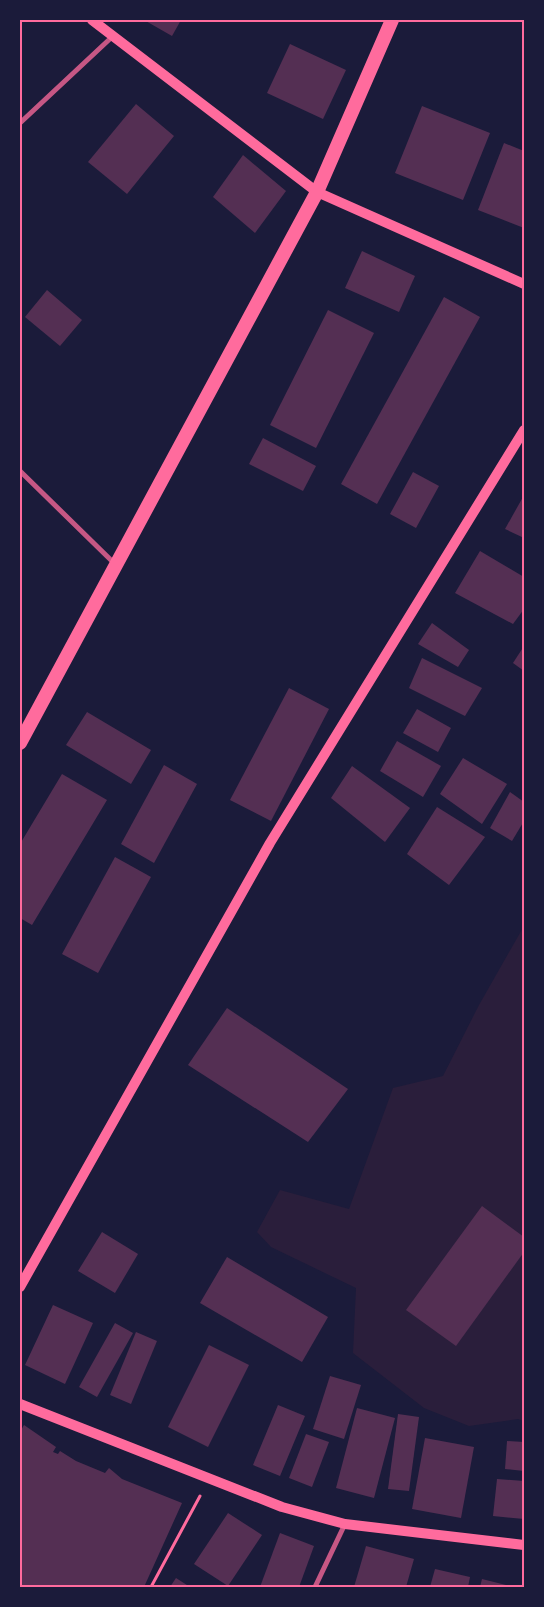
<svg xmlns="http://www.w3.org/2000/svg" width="544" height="1607" font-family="Mulish,sans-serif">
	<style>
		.green { fill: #2a1e3b }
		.building { fill: #542f53 }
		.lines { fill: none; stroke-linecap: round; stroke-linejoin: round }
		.path { stroke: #ff6b9d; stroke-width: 3 }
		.minor { stroke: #c65784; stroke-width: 5 }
		.secondary { stroke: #ff6b9d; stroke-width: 10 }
		.trunk { stroke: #ff6b9d; stroke-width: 14 }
		.neatline { fill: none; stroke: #ff6b9d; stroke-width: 2 }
	</style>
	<rect width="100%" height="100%" fill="#1b1b3a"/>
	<!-- green -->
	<polygon class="green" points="524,926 524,1421 518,1419 469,1426 424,1408 353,1353 356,1288 271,1247 257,1232 280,1190 349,1209 393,1088 443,1076 479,1005"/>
	<!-- building -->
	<g class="building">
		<polygon points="144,20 181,20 172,36"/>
		<polygon points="290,44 346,70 323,119 267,93"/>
		<polygon points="136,104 174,136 127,194 88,162"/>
		<polygon points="422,106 490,133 463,200 395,173"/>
		<polygon points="504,143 524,151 524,228 478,210"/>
		<polygon points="243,155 286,191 255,233 213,197"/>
		<polygon points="362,251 415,276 399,312 345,288"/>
		<polygon points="47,290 82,320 60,346 25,317"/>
		<polygon points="444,297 480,317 377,504 341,484"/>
		<polygon points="328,310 374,333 316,448 270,425"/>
		<polygon points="263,438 316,466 303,491 249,464"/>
		<polygon points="413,472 439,486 416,528 390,514"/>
		<polygon points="523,497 524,498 524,538 505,529"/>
		<polygon points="480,551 524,577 524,609 513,624 455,593"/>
		<polygon points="432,623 469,650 458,667 418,644"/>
		<polygon points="524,646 524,671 513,663"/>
		<polygon points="422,658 482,688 465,716 409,688"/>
		<polygon points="289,688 329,709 271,821 230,800"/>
		<polygon points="417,709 451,728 438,752 403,733"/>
		<polygon points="87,712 151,750 131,784 66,745"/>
		<polygon points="397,741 441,766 423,797 380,771"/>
		<polygon points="463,758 507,784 482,824 440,794"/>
		<polygon points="164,765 197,784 154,863 121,844"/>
		<polygon points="352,766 410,808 385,842 331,798"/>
		<polygon points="62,774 107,800 32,925 20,918 20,844"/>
		<polygon points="510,792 524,802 524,821 512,841 490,828"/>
		<polygon points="437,807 485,837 449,885 407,854"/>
		<polygon points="115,857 151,877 98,973 62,954"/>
		<polygon points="227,1008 348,1089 308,1142 188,1065"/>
		<polygon points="482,1206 524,1237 524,1252 456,1346 406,1310"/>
		<polygon points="102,1232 138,1254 115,1293 78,1271"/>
		<polygon points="227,1257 328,1317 302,1362 200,1303"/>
		<polygon points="53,1305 93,1323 65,1384 25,1365"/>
		<polygon points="115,1323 133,1333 97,1397 79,1387"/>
		<polygon points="136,1332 157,1341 131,1404 110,1395"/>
		<polygon points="209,1345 249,1365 208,1447 168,1427"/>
		<polygon points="330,1376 361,1385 344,1439 313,1429"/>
		<polygon points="278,1405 305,1416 280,1476 253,1465"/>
		<polygon points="357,1408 395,1418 374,1498 336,1488"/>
		<polygon points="398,1414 419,1417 409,1491 388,1489"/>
		<polygon points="24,1425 56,1447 53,1452 58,1454 60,1451 76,1461 105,1473 109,1468 122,1479 182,1503 144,1587 20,1587 20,1432"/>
		<polygon points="306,1434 329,1442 312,1487 289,1478"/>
		<polygon points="425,1438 474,1447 461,1518 412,1509"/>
		<polygon points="507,1441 524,1442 524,1471 505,1469"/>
		<polygon points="497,1479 524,1481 524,1519 493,1516"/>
		<polygon points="228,1513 262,1535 228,1586 194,1564"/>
		<polygon points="280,1533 314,1546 299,1587 260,1587"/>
		<polygon points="366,1546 414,1559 406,1587 354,1587"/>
		<polygon points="435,1569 470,1577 468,1587 430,1587"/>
		<polygon points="176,1578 190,1587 170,1587"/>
		<polygon points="482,1579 510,1586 510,1587 480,1587"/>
	</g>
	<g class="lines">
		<!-- path -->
		<polyline class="path" points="151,1587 200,1496"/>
		<!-- minor -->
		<g class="minor">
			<polyline points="20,123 113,36"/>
			<polyline points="20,471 116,565"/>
			<polyline points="315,1587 345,1524"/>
		</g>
		<!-- secondary -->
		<g class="secondary">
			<polyline points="92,20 317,192 524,284"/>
			<polyline points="20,1287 270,843 524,430"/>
			<polyline points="20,1404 282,1507 345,1524 524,1545"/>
		</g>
		<!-- trunk -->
		<polyline class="trunk" points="20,743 317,192 392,20"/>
	</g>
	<!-- border -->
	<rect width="544" height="1607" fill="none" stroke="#1b1b3a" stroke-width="42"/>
	<rect x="21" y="21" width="502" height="1565" class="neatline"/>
</svg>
